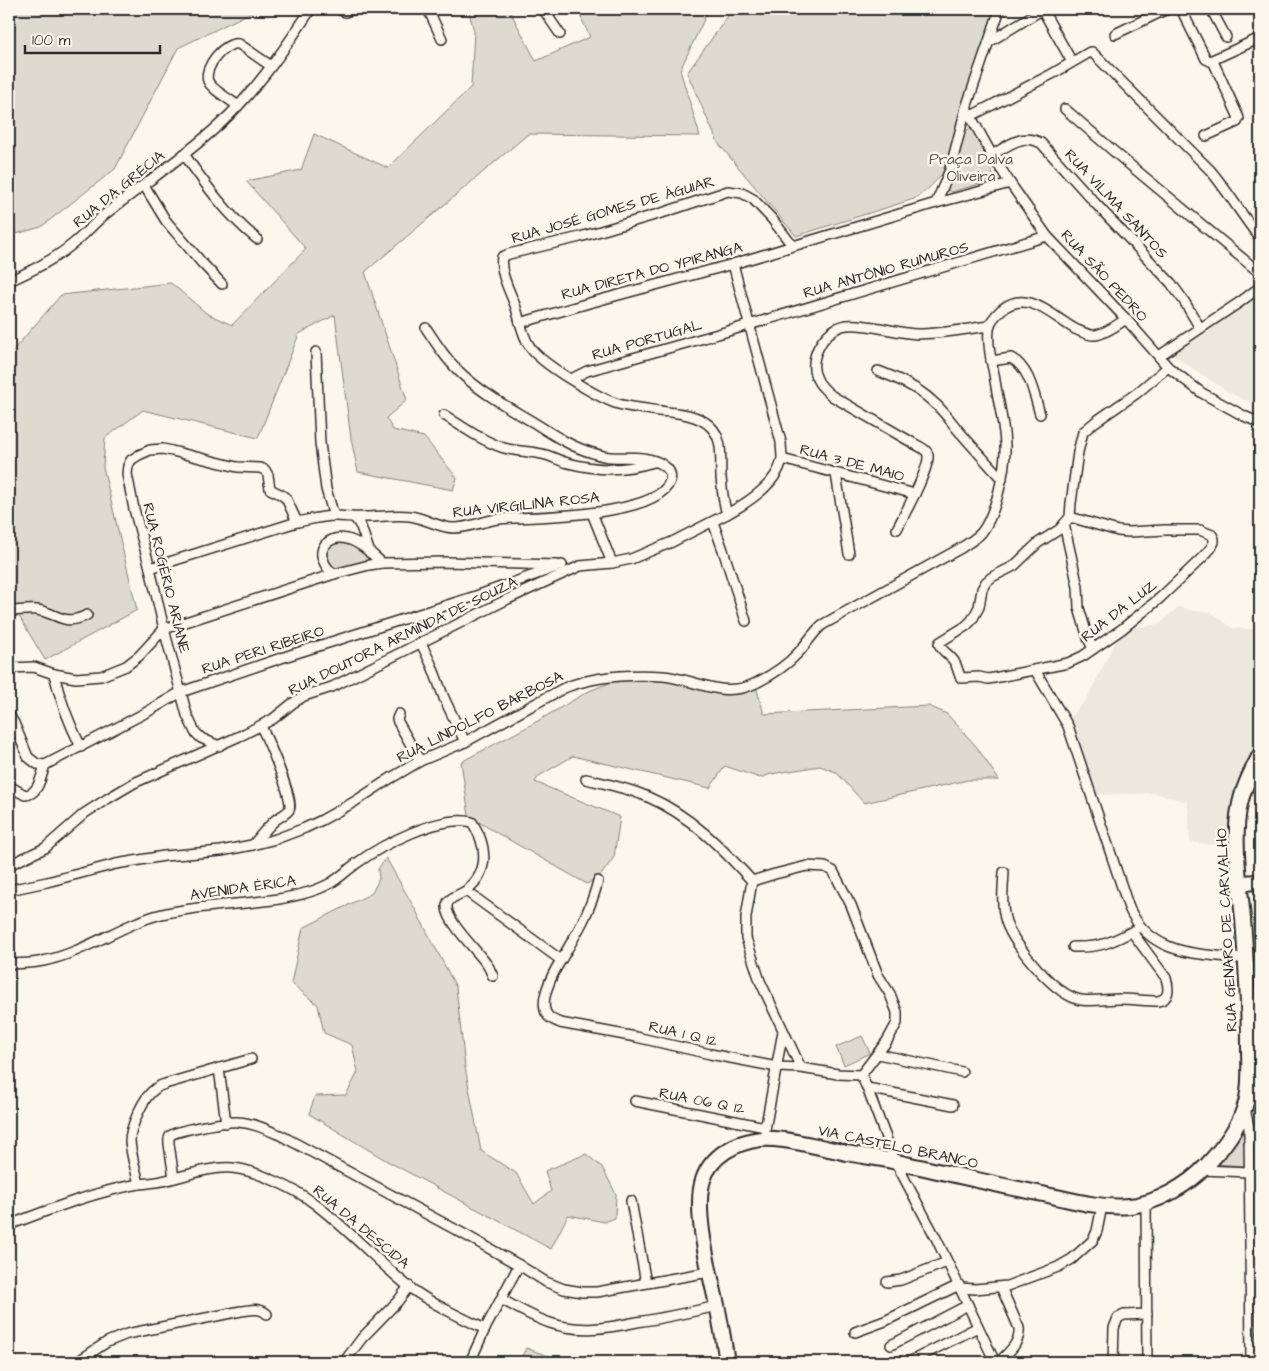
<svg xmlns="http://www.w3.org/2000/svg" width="1269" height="1371" font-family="'Architects Daughter',sans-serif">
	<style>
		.built { fill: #ebe8de }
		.green { fill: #dddad0; stroke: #84827e }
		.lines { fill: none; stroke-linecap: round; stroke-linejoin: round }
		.street-casing { stroke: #2b2b2b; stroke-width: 12 }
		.secondary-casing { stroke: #2b2b2b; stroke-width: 18 }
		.street { stroke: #fbf7ec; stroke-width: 9 }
		.secondary { stroke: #fbf7ec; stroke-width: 14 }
		.labels { text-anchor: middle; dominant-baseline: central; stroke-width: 5; stroke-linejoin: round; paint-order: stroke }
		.park-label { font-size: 15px; fill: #585754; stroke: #fbf7ec }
		.street-label { font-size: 15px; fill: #2b2b2b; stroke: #fbf7ec }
	</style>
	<rect width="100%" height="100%" fill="#fbf7ec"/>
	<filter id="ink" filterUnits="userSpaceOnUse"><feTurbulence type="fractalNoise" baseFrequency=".02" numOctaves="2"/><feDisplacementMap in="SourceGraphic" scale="10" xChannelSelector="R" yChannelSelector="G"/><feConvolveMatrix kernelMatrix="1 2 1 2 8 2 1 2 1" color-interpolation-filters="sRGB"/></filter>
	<g filter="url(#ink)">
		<!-- built -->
		<g class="built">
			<polygon points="1260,295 1260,407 1230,393 1171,354"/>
			<polygon points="1178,607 1194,611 1211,612 1232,628 1260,630 1260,758 1252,772 1238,848 1190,842 1188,802 1155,793 1092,795 1070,717 1087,699 1122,629 1142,627 1161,623"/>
		</g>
		<!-- green -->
		<g class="green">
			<polygon points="9,9 255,9 254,11 178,48 115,169 41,227 9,236"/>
			<polygon points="468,9 485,9 486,12 493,9 509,9 536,61 590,37 577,9 709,9 680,70 700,136 528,134 365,272 407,400 386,418 393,430 424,437 457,478 453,490 358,472 351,439 335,315 299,334 258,438 143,410 105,438 103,467 137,610 45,660 16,611 9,609 9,355 61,295 171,283 206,313 232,325 306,249 246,181 301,170 314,134 388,168 471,87 474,31"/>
			<polygon points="733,9 998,9 942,174 928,189 914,199 796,236 718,143 687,73"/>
			<polygon points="969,129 974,131 976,134 994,177 991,181 951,192 948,190 947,187 963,133"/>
			<polygon points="346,541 375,560 335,571 326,560 325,547 330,543"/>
			<polygon points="681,679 721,689 755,683 764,714 929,706 947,714 976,746 999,780 968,780 864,803 836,772 820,766 771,774 760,778 725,766 710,788 573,756 539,776 535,782 620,817 614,857 602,874 587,884 497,833 469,816 461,762 529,726 589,691 614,681"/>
			<polygon points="386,858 415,909 456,987 465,1067 481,1151 516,1173 534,1204 551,1191 545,1171 586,1154 602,1167 616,1194 615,1218 605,1222 568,1215 551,1249 387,1161 309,1114 315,1096 346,1095 358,1072 352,1045 324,1033 318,1005 291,983 303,928 372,893 379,879 378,869"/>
			<polygon points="862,1036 870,1053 844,1065 836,1047"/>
			<polygon points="1244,1126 1245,1166 1215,1164"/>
			<polygon points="526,1348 564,1362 519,1362"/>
		</g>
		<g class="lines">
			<defs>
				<g id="street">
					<polyline points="338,9 345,12 355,9"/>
					<polyline points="428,9 442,39"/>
					<polyline points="543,9 560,34"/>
					<polyline points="1042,9 1072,62"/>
					<polyline points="1181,9 1206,59 1210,61 1260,38"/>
					<polyline points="1211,9 1226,37"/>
					<polyline points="1115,34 1167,9"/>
					<polyline points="989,42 1043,9"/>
					<path d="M 238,106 C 231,100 211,89 208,81 C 203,67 225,41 239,44 L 271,66"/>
					<polyline points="966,108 992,155 1010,183 1047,236 1126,319 1168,367 1202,393 1244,416 1260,423"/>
					<polyline points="1065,109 1118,155 1260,273"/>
					<path d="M 971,116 L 1052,74 L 1090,52 L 1092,52 L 1210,170 C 1228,191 1242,216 1260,238"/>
					<polyline points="1206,136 1237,122 1239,118 1213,61"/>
					<path d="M 184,154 C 205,184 228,216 257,239"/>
					<path d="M 992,155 C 1009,145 1022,133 1041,143 L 1096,204 L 1171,283 L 1184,301 L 1200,328"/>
					<polyline points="144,185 166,221 202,263 222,284"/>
					<polyline points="936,203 950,170 966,108 1000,9"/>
					<path d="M 9,281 C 32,271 55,259 74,243 C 86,233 96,221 108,212 C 145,183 184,157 219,125 C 255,92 284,50 311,9"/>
					<polyline points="520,323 589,303 733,264 936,203 974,193 1010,183"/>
					<polyline points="316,352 320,443 326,489 334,516"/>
					<polyline points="1159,356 1240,302 1260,287"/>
					<path d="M 991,361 L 1011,358 C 1030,368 1034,395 1040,414"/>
					<path d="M 878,371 C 897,378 917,387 932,401 C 942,409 950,420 958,430 C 973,447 987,463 1002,479"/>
					<polyline points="571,379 587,371 732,330 1047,236"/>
					<path d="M 444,415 C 463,427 482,441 504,448 C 518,452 532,451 546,455 C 553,457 560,461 568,463 C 599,471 623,471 654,462"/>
					<polyline points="782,459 915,494"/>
					<polyline points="836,474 849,554"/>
					<polyline points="592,513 612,563"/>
					<path d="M 727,514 C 723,502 722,489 721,477 C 720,459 724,439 710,426 C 695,412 671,413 652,410 C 640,408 627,407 615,403 C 596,396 541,364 530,347 C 522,335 520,321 516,308 C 511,293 499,273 502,257 L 509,254 L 580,237 L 665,212 L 728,191 L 742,193 L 753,199 L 772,219 L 792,245"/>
					<path d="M 1070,517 L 1118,531 L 1129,532 L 1165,530 L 1200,530 L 1212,535 L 1214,539 L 1214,542 L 1211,548 L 1203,557 L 1160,598 L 1122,629 L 1083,656 L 1068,663 L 994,678 L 988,679 L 979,677 L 961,678 C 958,673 958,668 955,663 C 951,655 942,652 939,644 L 940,642 L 966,626 L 972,620 L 979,607 L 982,589 L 986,582 L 992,577 L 1014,566 L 1038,543 L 1060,529 L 1070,517 L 1071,503 L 1078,452 L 1083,432 L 1095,422 L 1137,393 L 1168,367"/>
					<polyline points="355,518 361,527 370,553"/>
					<polyline points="713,522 723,550 746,621"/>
					<polyline points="1064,524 1078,587 1079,608 1088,638 1093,649"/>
					<path d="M 897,529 C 904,515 930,468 928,455 C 927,449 918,446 913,443 L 832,396 C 826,391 820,386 817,379 C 807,361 822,332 842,326 C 859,321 897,333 917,334 C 941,334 966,329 989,326"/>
					<path d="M 150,568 L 297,522 C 309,520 322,516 335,516 C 345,516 355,518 365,517 C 380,517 395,514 410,516 C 425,518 439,528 454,528 C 469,528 483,521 498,519 C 532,516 657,518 670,481 C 672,474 669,469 663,465 C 648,455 628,458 611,457 C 605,457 599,455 593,453 C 571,447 552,434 533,422 C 509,408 484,394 464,376 C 448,362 437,345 426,328"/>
					<path d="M 334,574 C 330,571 326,567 324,562 C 316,546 332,535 347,539 C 360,542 372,554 382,563"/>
					<path d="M 9,611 C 18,611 28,609 37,610 C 58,613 63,627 87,615"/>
					<polyline points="421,643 432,666 444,698 465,742"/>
					<polyline points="9,668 34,667 54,674 76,678 101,676 126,666 139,656 164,629 334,574 369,565 382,563 447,562 557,565"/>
					<path d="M 1035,670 L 1068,726 L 1129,908 C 1152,958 1201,953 1246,959"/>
					<path d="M 54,674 C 60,700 69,723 81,747"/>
					<polyline points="399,714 397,719 398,722 420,761"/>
					<polyline points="9,715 14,723 28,757 37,764 45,765 147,712 181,692 287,656 476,596 562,565"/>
					<polyline points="219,746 201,738 195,732 187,715 164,629 150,568 134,509 127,474 128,466 131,460 139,455 150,450 163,449 172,451 237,467 260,468 265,470 268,475 270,489 280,494 286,498 297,522"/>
					<path d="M 586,779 C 607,784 628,788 648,797 C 690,815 722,848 752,881"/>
					<path d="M 9,786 L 25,795 C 39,794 41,776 45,765"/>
					<path d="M 253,845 C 259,837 266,829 273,822 C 278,817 285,815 289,810 C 296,802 266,737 261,726"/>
					<path d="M 9,865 L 45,848 L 85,813 L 107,799 L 134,783 L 242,735 L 273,719 L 293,703 L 304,696 L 332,687 L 508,599 L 580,566 L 612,563 L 631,559 L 672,542 L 727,514 C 747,503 779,483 782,458 C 782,453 781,447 781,442 L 733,264"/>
					<path d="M 1004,872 C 1003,889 1001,906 1006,922 C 1014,946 1056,996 1081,1000 C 1094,1002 1107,999 1120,999 C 1132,999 1145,1001 1158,1001 C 1170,999 1169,988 1166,978 L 1132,932"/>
					<path d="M 9,890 L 47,882 L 116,864 L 164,856 L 221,851 L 252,845 L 276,839 L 305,828 L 322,820 L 354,802 L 391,778 L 420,761 L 465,742 L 564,688 C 595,676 630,674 663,676 C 696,679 723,700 756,683 C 770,676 786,666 797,654 C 806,645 812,634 822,625 L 961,548 C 968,543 976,539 982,532 C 996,513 1006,468 1005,445 C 1004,421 997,397 994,374 C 991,361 986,338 990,325 C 991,320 997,314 1001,310 C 1027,288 1052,316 1075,329 C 1082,332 1089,336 1096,335 C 1107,333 1117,325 1126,319"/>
					<path d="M 466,891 L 561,960 C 553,973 536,1004 549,1017 C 552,1020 556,1021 560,1023 L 636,1037 L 710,1054 L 777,1067 L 801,1068 L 838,1074 L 861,1075"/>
					<path d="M 1073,947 C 1100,948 1112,942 1135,930"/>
					<path d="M 561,960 C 577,933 590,912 598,881"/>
					<path d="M 9,964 C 20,963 32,964 43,961 C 85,953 121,924 162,914 C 201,905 240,905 279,899 C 296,896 314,892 329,884 C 340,878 347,870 357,863 C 382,845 440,814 472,822 C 487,845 490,871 467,890 C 461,895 447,897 447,906 C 446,922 479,952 488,966 C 490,969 491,973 493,976"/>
					<polyline points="878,1054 962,1072"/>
					<polyline points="219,1068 226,1123"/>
					<polyline points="801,1068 760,981 746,938 746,917 752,881 775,874 807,866 825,867 833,871 851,905 878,975 890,994 897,1012 897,1023 887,1041 861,1075"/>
					<polyline points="861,1075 867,1088 895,1161 937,1240 995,1362"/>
					<polyline points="867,1088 953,1105"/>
					<polyline points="1247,1099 1260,1099"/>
					<polyline points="635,1101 765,1127"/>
					<polyline points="1245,1108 1249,1128 1251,1362"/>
					<polyline points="765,1130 783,1031"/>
					<polyline points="1249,1139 1260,1139"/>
					<polyline points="1203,1170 1249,1172"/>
					<path d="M 174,1178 L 169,1144 C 169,1140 168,1139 170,1136 C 175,1130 228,1121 238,1122 C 254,1123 268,1130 282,1136 L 460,1232 L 519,1265 L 546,1282 L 564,1289 L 582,1292 L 597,1292 L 709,1272"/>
					<path d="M 139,1184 C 136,1170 131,1156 130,1141 C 130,1128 143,1097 155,1089 C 158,1086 162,1085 165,1084 L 251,1059"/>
					<polyline points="631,1201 646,1283"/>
					<polyline points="1146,1203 1147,1362"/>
					<path d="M 9,1225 C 51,1209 94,1192 139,1184 C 146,1183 154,1183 162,1181 C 182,1177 211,1166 232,1168 C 256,1170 296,1189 315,1204 C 348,1229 377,1261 409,1287 C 432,1304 460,1317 485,1329"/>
					<polyline points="887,1282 901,1280 947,1262"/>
					<polyline points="960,1288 975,1289 1007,1286 1058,1267 1072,1259 1093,1240 1097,1231 1102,1206"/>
					<path d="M 501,1299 C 517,1308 532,1317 550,1323 C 579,1333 608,1328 637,1322 C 664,1318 691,1312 717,1306"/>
					<polyline points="855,1332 885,1321 959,1285"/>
					<polyline points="891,1345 968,1305"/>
					<path d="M 77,1362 L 107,1342 L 127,1334 L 241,1311 C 251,1310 260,1307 267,1314"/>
					<polyline points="344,1362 362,1338 398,1301 409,1286"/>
					<polyline points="470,1362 485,1329 519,1265"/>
					<polyline points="909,1362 978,1327"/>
					<path d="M 999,1362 C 1008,1353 1021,1342 1019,1328 L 1001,1287"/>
					<polyline points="1113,1362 1114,1328 1118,1318 1124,1315 1147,1314"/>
				</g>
				<g id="secondary">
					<polyline points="1239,883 1260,882"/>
					<path d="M 727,1362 C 724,1343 721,1324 717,1305 C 710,1273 693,1211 703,1180 C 711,1155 736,1142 761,1139 C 768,1138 776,1139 784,1140 C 805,1143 825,1148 846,1153 C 863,1156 880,1158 897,1162 C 943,1172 988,1183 1033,1192 C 1065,1198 1097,1209 1130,1206 C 1157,1203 1187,1186 1206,1166 C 1221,1150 1237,1130 1244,1109 C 1251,1091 1249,1065 1249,1046 C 1249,1003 1246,961 1243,919 C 1240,885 1233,843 1239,809 C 1242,790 1251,772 1260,755"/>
				</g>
			</defs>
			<!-- street casing -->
			<use href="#street" class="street-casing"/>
			<!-- secondary casing -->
			<use href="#secondary" class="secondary-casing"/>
			<!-- street -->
			<use href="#street" class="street"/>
			<!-- secondary -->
			<use href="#secondary" class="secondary"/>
		</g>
	</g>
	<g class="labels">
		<!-- park labels -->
		<g class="park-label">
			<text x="971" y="159">Praça Dalva<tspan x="971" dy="17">Oliveira</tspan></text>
		</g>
		<!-- street labels -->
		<g class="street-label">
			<text transform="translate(119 189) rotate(-39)">RUA DA GRÉCIA</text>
			<text transform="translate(1116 204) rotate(47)">RUA VILMA SANTOS</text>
			<text transform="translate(613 210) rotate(-16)">RUA JOSÉ GOMES DE ÁGUIAR</text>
			<text transform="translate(886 270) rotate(-16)">RUA ANTÔNIO RUMUROS</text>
			<text transform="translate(652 271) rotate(-15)">RUA DIRETA DO YPIRANGA</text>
			<text transform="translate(1104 276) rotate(47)">RUA SÃO PEDRO</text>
			<text transform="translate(647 340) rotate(-16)">RUA PORTUGAL</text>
			<text transform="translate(852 463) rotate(15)">RUA 3 DE MAIO</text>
			<text transform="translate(526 505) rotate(-6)">RUA VIRGILINA ROSA</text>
			<text transform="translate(166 578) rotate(76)">RUA ROGÉRIO ARIANE</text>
			<text transform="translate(1119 611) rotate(-38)">RUA DA LUZ</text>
			<text transform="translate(403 636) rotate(-26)">RUA DOUTORA ARMINDA DE SOUZA</text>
			<text transform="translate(263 650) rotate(-18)">RUA PERI RIBEIRO</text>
			<text transform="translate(480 717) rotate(-27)">RUA LINDOLFO BARBOSA</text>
			<text transform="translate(243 888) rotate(-8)">AVENIDA ÉRICA</text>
			<text transform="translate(1227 930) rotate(-93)">RUA GENARO DE CARVALHO</text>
			<text transform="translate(683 1034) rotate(13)">RUA 1 Q 12</text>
			<text transform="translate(702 1101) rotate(11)">RUA 06 Q 12</text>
			<text transform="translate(898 1147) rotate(12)">VIA CASTELO BRANCO</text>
			<text transform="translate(361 1227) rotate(40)">RUA DA DESCIDA</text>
		</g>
	</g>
	<!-- margin -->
	<rect width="1269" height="1371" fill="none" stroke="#fbf7ec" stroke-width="30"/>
	<rect x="15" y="15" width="1239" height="1341" fill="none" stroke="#2b2b2b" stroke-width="2" filter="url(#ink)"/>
	<!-- scale -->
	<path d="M25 45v8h135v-8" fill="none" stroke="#2b2b2b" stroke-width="2.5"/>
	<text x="32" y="45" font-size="15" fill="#2b2b2b" stroke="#fbf7ec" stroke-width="4" paint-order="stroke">100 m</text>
</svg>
